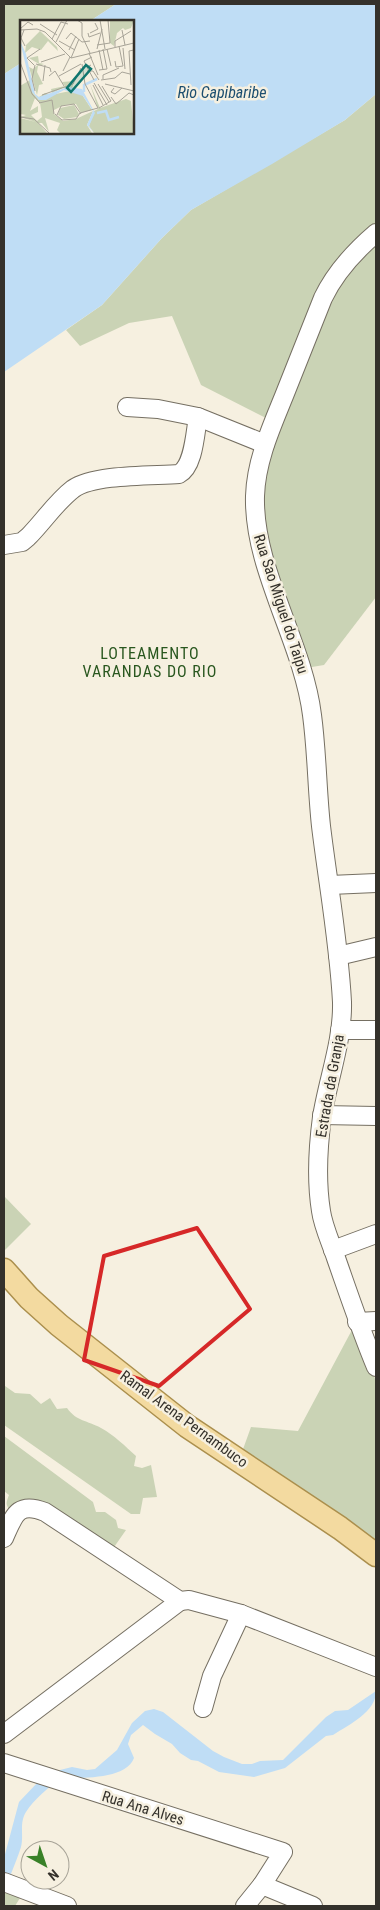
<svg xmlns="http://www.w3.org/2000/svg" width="380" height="1910" font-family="'Roboto Condensed',sans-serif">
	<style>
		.green { fill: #cad3b5 }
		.water { fill: #bfddf5 }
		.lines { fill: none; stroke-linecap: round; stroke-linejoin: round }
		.minor-casing { stroke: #756f62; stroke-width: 20 }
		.major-casing { stroke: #ab8f4d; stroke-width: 25 }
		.minor { stroke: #fff; stroke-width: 18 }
		.major { stroke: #f3daa0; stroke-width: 22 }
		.marked { fill: none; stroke: #d62828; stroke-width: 4; stroke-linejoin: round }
		.labels { text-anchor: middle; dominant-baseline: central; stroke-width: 5; stroke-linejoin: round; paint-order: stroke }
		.street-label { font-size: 15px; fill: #34312b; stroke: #f6f0e0 }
		.water-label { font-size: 16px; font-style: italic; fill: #1c4e6f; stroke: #f6f0e0 }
		.neighbourhood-label { font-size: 16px; letter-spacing: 1px; fill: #29571f; stroke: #f6f0e0 }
		.inset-river { fill: none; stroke: #bfddf5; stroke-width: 2.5 }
		.inset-road { fill: none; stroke: #a8a498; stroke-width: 1 }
		.view { fill: #0f766e; fill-opacity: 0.15; stroke: #0f766e; stroke-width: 2.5 }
		.inset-edge { fill: none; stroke: #34312b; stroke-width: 2.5 }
	</style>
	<rect width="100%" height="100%" fill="#f6f0e0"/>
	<!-- green -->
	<g class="green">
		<polygon points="4,4 116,4 90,21 21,21 21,63 4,74"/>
		<polygon points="376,94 376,228 356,246 270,420 201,385 172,316 129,323 80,346 66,330 102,305 162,238 191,210 345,120"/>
		<polygon points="376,236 376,597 324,665 306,668 265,554 260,479 323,301"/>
		<polygon points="4,1196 31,1224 4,1251"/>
		<polygon points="353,1328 371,1366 376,1382 376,1543 242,1452 251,1427 298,1431"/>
		<path d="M 5,1386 L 15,1393 L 30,1394 L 41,1404 L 50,1398 L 57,1409 L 67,1408 C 77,1422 87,1420 101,1428 C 114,1435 125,1446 136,1456 L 134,1466 L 142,1468 L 151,1465 L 157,1497 L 143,1498 L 140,1514 L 131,1514 L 4,1425 L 4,1387 Z"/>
		<path d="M 4,1436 L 93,1502 L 96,1512 L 105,1512 L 116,1520 L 118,1528 L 126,1530 L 112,1550 L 64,1516 L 11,1511 C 5,1505 6,1503 9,1495 L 4,1491 Z"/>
		<polygon points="4,1891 20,1898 15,1906 4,1906"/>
	</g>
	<!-- water -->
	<g class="water">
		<polygon points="116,4 376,4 376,94 345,120 272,164 191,210 162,238 102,305 4,372 4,74 21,63 21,132 132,132 132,21 90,21"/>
		<path d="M 376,1691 C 376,1712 350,1724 333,1735 L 326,1736 L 285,1768 L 254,1777 L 219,1772 L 198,1761 L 191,1760 L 180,1753 L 172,1744 L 155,1734 L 143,1725 L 131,1735 L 128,1744 L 134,1758 C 126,1780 79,1778 59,1778 C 48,1789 34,1799 26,1812 C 19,1823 24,1835 21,1847 C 16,1863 8,1879 4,1895 L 4,1858 L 19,1802 L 39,1781 L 56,1771 L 72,1767 L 87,1770 L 95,1769 L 117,1750 L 132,1723 L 145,1711 L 154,1709 L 163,1712 L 213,1751 L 224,1757 L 242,1764 L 252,1764 L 260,1761 L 283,1760 L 326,1717 L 335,1711 L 348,1710 Z"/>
	</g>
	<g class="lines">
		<defs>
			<g id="minor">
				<path d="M 376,233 C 355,251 335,273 323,298 C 310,330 297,363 284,396 C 271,428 256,461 255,496 C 253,569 303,642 312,715 C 317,752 317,789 321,826 C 328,884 339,943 342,1002 C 343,1041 328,1079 322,1117 C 318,1147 316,1180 321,1211 C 323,1226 331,1243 336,1258 C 349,1295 361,1331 376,1367"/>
				<polyline points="127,407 158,409 198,417 265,444"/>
				<path d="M 4,545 L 22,542 L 28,537 C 43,522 56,502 73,489 C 94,474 152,476 179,474 C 194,466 195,433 198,417"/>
				<polyline points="330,885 376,883"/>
				<polyline points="338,956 376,947"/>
				<polyline points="340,1030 376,1030"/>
				<polyline points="322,1115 376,1116"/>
				<polyline points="333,1250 376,1234"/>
				<polyline points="357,1322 376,1321"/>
				<path d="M 4,1538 C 14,1516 17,1501 45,1512 L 180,1601 L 189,1600 L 241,1614 L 376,1667"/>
				<polyline points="203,1708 212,1676 241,1614"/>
				<polyline points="4,1734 180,1601"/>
				<polyline points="4,1763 283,1852 262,1885 245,1906"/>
				<polyline points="4,1882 67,1906"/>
				<polyline points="262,1885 313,1906"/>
			</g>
			<polyline id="major" points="4,1270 29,1298 59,1325 187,1426 340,1528 376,1555"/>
		</defs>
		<!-- minor casing -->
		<use href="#minor" class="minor-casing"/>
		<!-- major casing -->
		<use href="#major" class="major-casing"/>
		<!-- minor -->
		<use href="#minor" class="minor"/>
		<!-- major -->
		<use href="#major" class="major"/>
	</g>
	<!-- marked area -->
	<path class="marked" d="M 197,1228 L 250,1309 L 159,1386 L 84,1360 L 104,1256 Z"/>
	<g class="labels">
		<!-- street labels -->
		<g class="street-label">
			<text transform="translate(281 604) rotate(72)">Rua Sao Miguel do Taipu</text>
			<text transform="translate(330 1086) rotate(-80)">Estrada da Granja</text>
			<text transform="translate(184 1419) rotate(36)">Ramal Arena Pernambuco</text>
			<text transform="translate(143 1808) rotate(17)">Rua Ana Alves</text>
		</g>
		<!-- water labels -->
		<g class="water-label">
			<text x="222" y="92">Rio Capibaribe</text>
		</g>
		<!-- neighbourhood labels -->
		<g class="neighbourhood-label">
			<text x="150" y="653">LOTEAMENTO<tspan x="150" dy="18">VARANDAS DO RIO</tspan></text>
		</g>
	</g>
	<!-- overview -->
	<g transform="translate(20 20)">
		<rect width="114" height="114" fill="#f6f0e0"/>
		<path d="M 90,0 L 114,0 L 111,8 L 105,10 L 107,12 L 103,8 L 97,13 L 94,26 L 90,23 ZM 20,11 L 37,27 L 38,31 L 28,21 L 21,30 L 12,27 L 5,33 L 6,25 ZM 18,36 L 19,43 L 24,44 L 18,46 L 17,52 L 23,64 L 19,65 L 17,75 L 9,47 L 13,49 L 19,44 L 9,38 ZM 10,60 L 13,73 L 19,80 L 24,79 L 25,75 L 22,77 L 19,77 L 25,73 L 31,75 L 50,71 L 43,68 L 32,73 L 31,69 L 45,66 L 42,62 L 54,61 L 52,69 L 59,70 L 72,90 L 61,93 L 56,84 L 44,85 L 34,90 L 34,94 L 43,101 L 56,99 L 73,91 L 67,105 L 72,113 L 40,113 L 37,110 L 40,103 L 25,98 L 29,112 L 22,103 L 18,103 L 27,113 L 0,113 L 0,98 L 16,102 L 0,97 L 6,95 L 0,94 L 0,66 ZM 15,78 L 20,83 L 21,89 L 22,97 L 17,101 L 11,95 L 18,92 L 18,86 L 10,91 ZM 70,64 L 80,88 L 106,79 L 111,81 L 114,113 L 74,113 L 69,106 L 74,91 L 78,89 ZM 54,85 L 59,94 L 57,97 L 44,99 L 38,95 L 40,88 Z" fill="#cad3b5" fill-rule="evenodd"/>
		<path d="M 0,21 L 6,34 L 15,74 L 19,77 L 48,67 L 62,69 L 75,93 L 69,106 L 74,113 L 67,105 L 73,91 L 63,76 L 44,70 L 26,80 L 19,80 L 12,72 Z" fill="#bfddf5"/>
		<path class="inset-river" d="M 64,72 L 64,65 L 77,59M 77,93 L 86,91 L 89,100 L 99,97"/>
		<path class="inset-road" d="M 57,0 L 62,3 L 62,16 L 70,33M 80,0 L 85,29M 20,4 L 37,15M 0,9 L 8,2 L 13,5M 0,10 L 17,9 L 25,12 L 51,38 L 114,23M 4,10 L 1,18 L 5,26M 102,10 L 105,25M 68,13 L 69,17 L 80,13M 70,13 L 78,9 L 75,3M 32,19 L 41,2 L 48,4M 46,19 L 51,13 L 62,22 L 70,21M 39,21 L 55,30M 36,22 L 47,0M 77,25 L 90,23 L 88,0M 95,27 L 95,21 L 111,11M 103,28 L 105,49M 77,29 L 82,9M 87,29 L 91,46M 49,30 L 56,16M 79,30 L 83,50M 69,33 L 78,55M 51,38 L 59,19M 95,41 L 96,47 L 103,46 L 99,26M 0,42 L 12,74 L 20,83M 21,42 L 45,34M 16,44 L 30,48 L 31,52M 14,45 L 7,38 L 20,29M 15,45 L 12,59 L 15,71M 71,45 L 67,47 L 74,60M 67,47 L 64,41 L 72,37M 79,50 L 87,49 L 83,29M 43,51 L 50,37M 67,51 L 73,51 L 79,60M 29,56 L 35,51 L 44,66M 39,56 L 61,44M 83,59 L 83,55 L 99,48M 81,60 L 95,58 L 102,52 L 110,54M 23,61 L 25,45M 74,63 L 87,85M 78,64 L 89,82M 85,64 L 114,71M 73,65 L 83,85M 111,65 L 109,31 L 114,30M 94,68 L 91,72 L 95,74 L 102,68M 22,75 L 53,64 L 61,48M 91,77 L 96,84 L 109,73 L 114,75M 19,83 L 32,80 L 34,94M 79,88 L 91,81 L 82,66M 35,94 L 42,100 L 56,99 L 60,93 L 78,88 L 65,64 L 62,44M 37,95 L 41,86 L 54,84 L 61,94M 0,97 L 14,99 L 29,113"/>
		<path class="view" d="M 66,45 L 71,49 L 51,72 L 47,68 Z"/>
		<rect width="114" height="114" class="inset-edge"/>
	</g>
	<!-- border -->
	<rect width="380" height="1910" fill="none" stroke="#34312b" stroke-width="10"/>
	<!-- north arrow -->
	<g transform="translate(45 1865) rotate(140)"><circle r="24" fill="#f6f0e0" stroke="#a8a498"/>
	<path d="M0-4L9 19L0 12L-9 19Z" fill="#398128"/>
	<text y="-8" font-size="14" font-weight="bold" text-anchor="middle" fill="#34312b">N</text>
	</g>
</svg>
